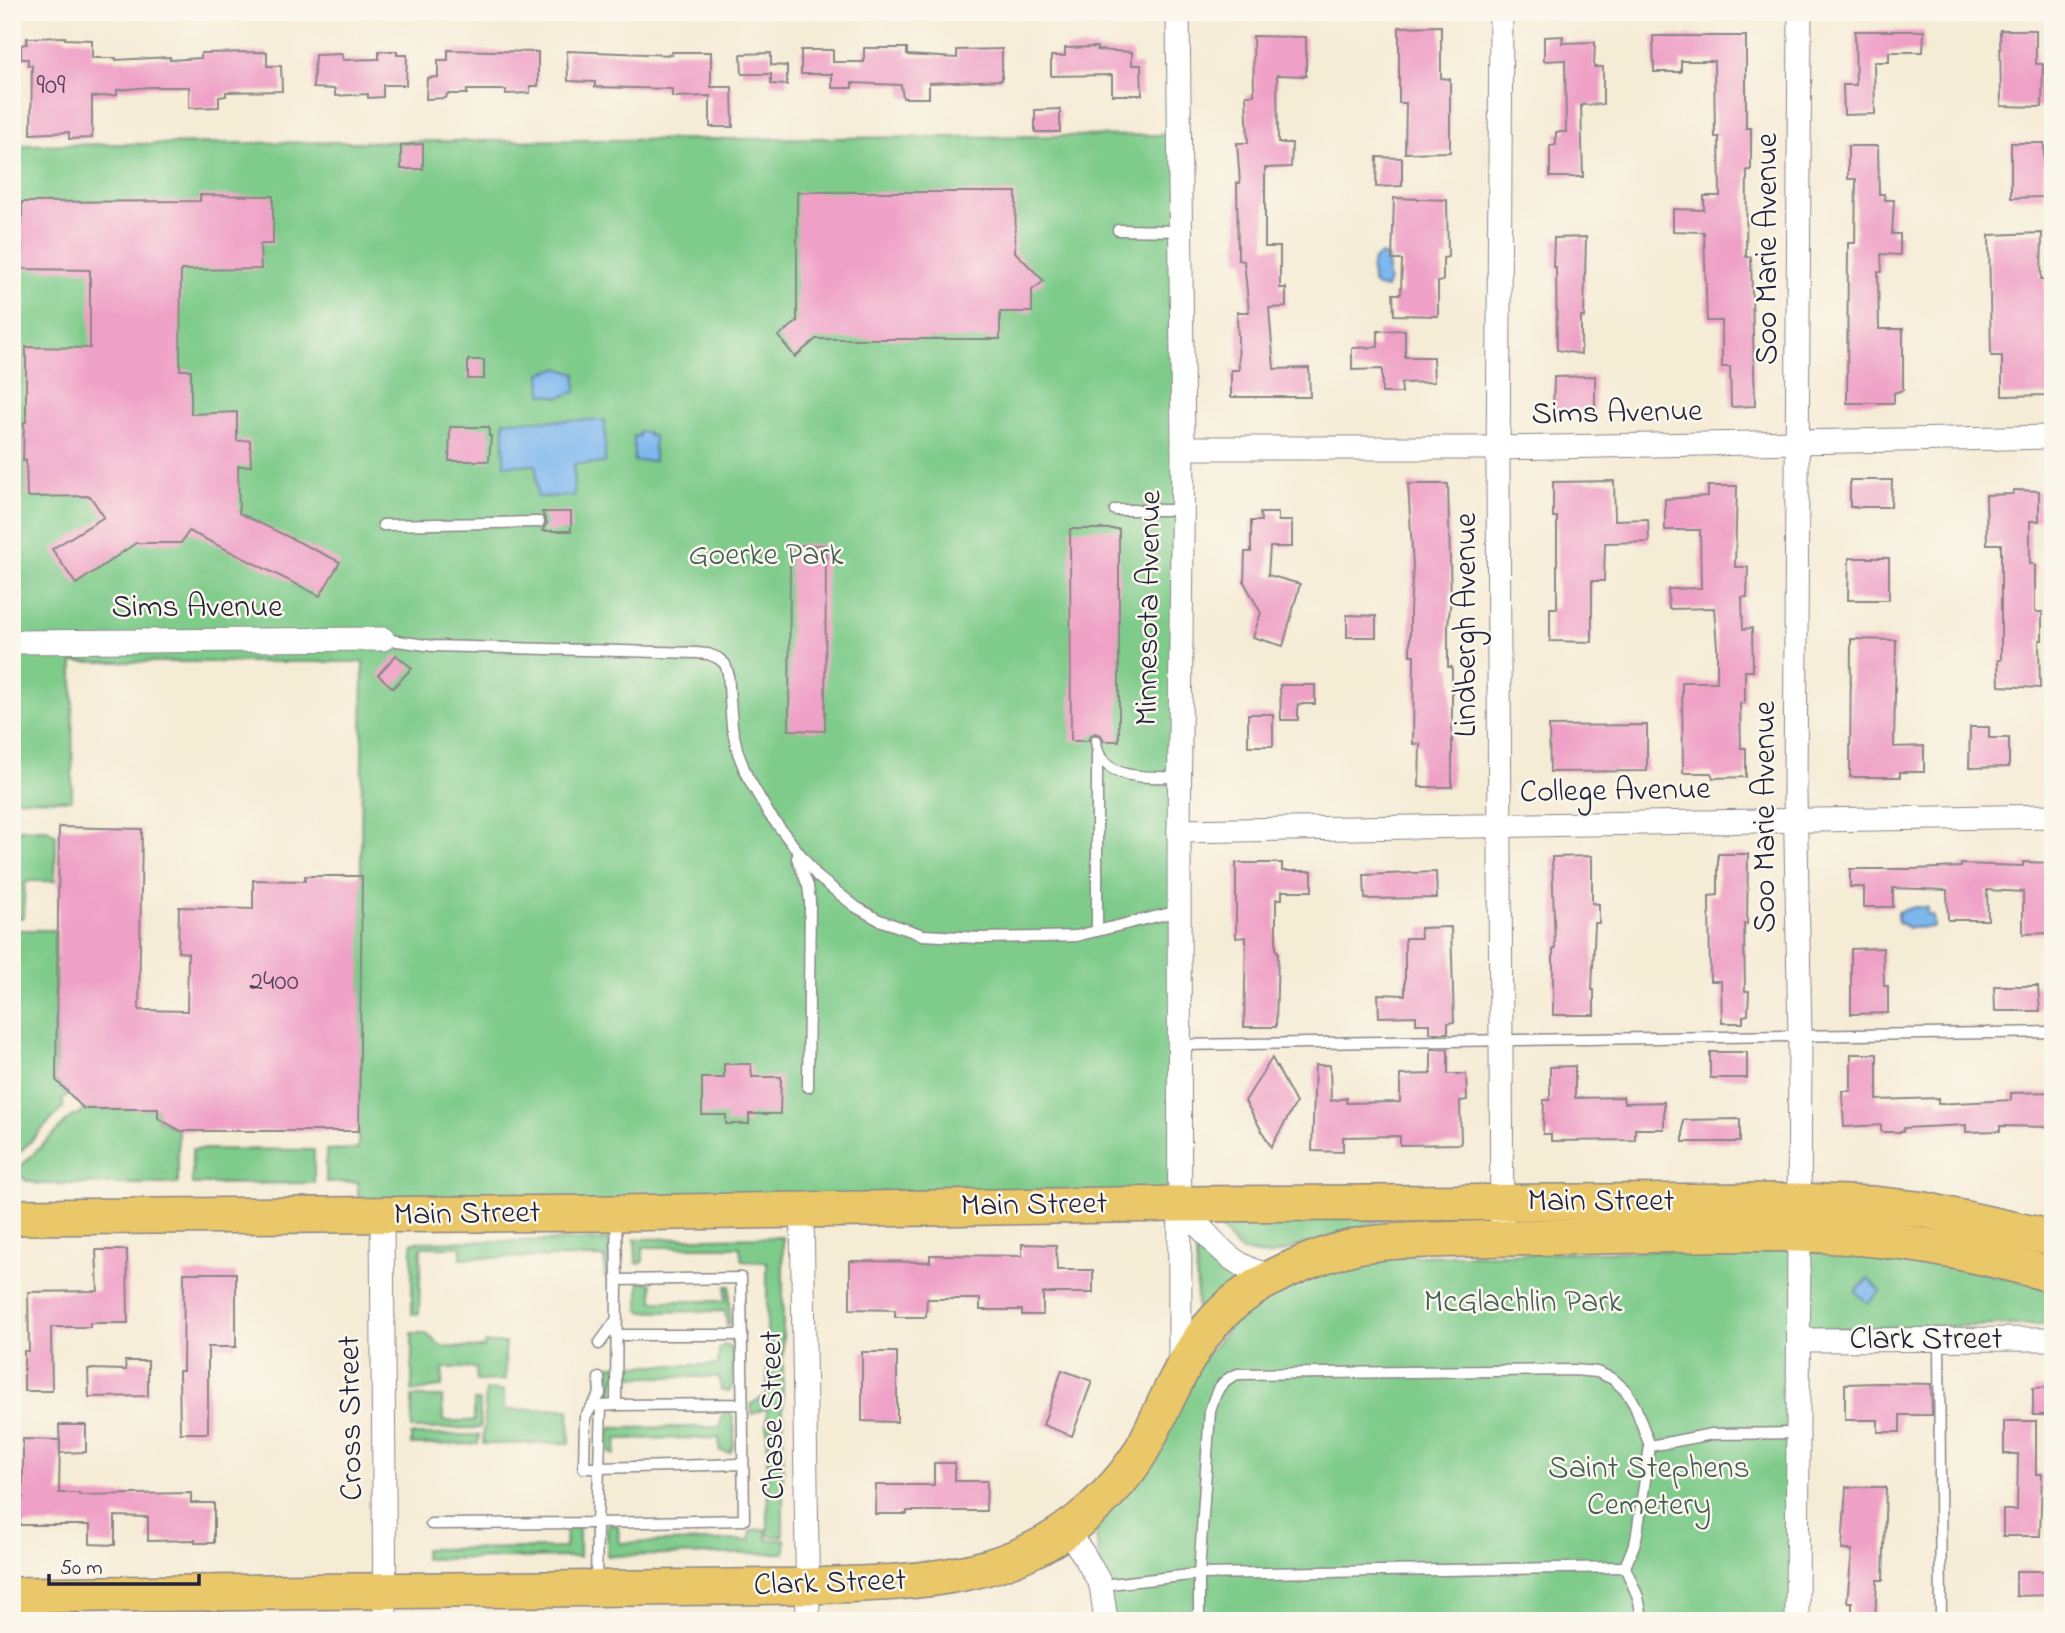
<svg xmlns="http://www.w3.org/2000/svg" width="2065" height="1633" font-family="'Indie Flower',sans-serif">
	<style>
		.green { fill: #7ecb8a; stroke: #507662; stroke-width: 2 }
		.water { fill: #7db7ee; stroke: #506c94; stroke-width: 2 }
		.building { fill: #efa0c6 }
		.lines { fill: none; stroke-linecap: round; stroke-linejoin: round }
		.lane-casing { stroke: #8c8788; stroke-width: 13 }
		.street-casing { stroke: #8c8788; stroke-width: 25 }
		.primary-casing { stroke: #8c8788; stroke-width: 38 }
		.lane { stroke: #fff; stroke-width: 10 }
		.street { stroke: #fff; stroke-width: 23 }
		.primary { stroke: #eac769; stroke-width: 35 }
		.labels { text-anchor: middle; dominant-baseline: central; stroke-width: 5; stroke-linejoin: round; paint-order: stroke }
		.number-label { font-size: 28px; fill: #55425e }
		.street-label { font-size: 32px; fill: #22223b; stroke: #fbf7ec }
		.park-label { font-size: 32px; fill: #425d57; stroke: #fbf7ec }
	</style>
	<rect width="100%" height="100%" fill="#fbf7ec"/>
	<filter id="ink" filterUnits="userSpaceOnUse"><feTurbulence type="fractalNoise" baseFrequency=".0143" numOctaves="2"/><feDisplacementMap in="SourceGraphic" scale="14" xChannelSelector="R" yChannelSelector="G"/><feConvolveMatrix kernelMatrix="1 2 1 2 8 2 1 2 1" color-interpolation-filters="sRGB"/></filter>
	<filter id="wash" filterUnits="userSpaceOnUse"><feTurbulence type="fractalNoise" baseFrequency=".00686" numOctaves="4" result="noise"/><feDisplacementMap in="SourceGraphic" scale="28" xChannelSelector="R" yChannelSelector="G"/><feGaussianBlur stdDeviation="1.57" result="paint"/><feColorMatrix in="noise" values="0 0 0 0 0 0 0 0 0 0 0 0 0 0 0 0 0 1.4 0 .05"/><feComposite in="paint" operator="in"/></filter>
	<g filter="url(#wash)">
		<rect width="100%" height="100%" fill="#f5ecd6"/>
		<!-- green -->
		<g class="green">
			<polygon points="1179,135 1179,1204 358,1214 358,1182 326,1182 326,1150 358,1149 363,662 73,662 72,800 12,799 12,145"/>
			<polygon points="12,829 47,829 56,835 55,881 29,881 25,884 23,918 12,918"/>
			<polygon points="12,930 55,930 56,1080 68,1093 63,1100 63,1108 12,1160"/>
			<polygon points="84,1109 158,1109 158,1119 178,1130 178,1184 39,1184 25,1180 16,1171 72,1116 80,1114"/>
			<polygon points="192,1149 314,1150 314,1183 192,1184"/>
			<polygon points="1393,1218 1375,1222 1269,1256 1242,1251 1233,1244 1216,1220"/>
			<polygon points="1196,1232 1239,1276 1237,1281 1200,1313 1197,1313"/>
			<polygon points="783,1237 783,1536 768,1536 767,1408 752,1414 751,1404 767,1395 767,1262 742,1261 740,1247 643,1247 643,1262 638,1264 636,1261 635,1239"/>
			<polygon points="611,1240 608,1255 609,1277 605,1277 604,1257 461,1258 461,1247 421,1247 419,1314 412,1314 412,1242"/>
			<polygon points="1765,1248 1917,1259 2053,1288 2053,1324 1825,1329 1819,1326 1800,1352 1797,1621 1108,1621 1094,1521 1171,1398 1234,1322 1285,1286 1375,1257"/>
			<polygon points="641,1280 652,1284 653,1301 725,1301 726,1286 730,1286 730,1324 727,1325 725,1311 642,1312 639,1309 639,1286"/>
			<path d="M 412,1333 L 425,1333 L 443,1347 L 484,1348 L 485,1343 L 505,1343 L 505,1380 L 476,1381 L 476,1368 L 443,1368 L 442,1387 C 432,1387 423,1391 412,1391 Z"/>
			<polygon points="724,1345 730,1346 733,1353 732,1387 729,1392 721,1390 719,1377 615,1377 613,1393 607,1392 607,1368 610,1365 718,1365 719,1350"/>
			<polygon points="486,1390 504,1391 504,1410 569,1409 570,1443 483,1444"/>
			<polygon points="412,1397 442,1397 443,1421 474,1421 474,1401 480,1401 480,1428 412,1429"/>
			<path d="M 729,1410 C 736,1419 736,1444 730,1453 L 720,1451 L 719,1438 L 617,1439 L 615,1455 L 609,1453 L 609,1431 L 611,1428 L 720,1427 L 723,1411 Z"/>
			<polygon points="411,1435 479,1435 478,1444 411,1445"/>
			<polygon points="609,1523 618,1526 619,1543 750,1540 751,1530 766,1529 767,1540 785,1539 785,1553 607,1556 607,1530"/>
			<polygon points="566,1526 579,1527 579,1557 424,1559 424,1549 565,1548"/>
		</g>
		<!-- water -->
		<g class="water">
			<path d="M 1380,255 L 1387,257 C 1390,265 1386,272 1389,281 L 1386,288 L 1377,287 L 1373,283 C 1371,273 1369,260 1380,255 Z"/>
			<polygon points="558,368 576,374 576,392 559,397 542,394 541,373"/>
			<polygon points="605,420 605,463 574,464 574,496 537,497 536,465 504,465 504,421"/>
			<polygon points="639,432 648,432 648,436 654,436 654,461 634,461 634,436 639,436"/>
			<polygon points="1915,907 1927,907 1927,915 1933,915 1934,927 1909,928 1898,922 1898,912"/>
			<polygon points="1868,1279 1881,1291 1868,1303 1855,1292"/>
		</g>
		<g id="blocks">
			<!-- building -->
			<g class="building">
				<polygon points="1441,26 1441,78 1450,79 1450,152 1405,153 1406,103 1399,103 1399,27"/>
				<polygon points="2000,30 2036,30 2036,64 2043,64 2042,107 2001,106"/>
				<polygon points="1855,31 1924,31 1923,52 1889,52 1889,62 1874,62 1875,114 1844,115 1843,85 1856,85"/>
				<polygon points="1253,36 1306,37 1306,76 1277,75 1278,143 1292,143 1291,167 1265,168 1265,247 1280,247 1280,288 1286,288 1286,307 1269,308 1274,369 1309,368 1310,397 1231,397 1231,370 1239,370 1237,312 1249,312 1244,261 1238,260 1237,183 1240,183 1237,143 1248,143 1246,95 1254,95"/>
				<polygon points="1563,36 1562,43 1595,42 1594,67 1603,67 1603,104 1581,105 1583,177 1550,177 1550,146 1556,145 1556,132 1566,132 1565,60 1544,61 1544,37"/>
				<polygon points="1653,36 1746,36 1746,128 1751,128 1751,170 1747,170 1746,257 1751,257 1755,406 1731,407 1730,367 1722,367 1722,321 1707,321 1704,232 1673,231 1673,209 1704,210 1704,196 1720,196 1719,137 1715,137 1714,61 1681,61 1681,72 1654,72"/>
				<polygon points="65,37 65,39 92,40 92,58 116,58 116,60 170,57 170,60 201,58 201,53 267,52 267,66 281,66 282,91 226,92 226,96 219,97 219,107 189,108 189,87 150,87 117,90 117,95 92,97 92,138 69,139 69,132 31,134 32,65 28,65 28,59 21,59 21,45 27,44 27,38"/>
				<polygon points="1097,47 1097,50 1132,52 1132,65 1141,65 1142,95 1112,95 1112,75 1051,76 1051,56 1065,56 1065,48"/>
				<polygon points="864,48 907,48 907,55 957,58 957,50 1002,49 1002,80 929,83 929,98 903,98 901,85 852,83 852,88 832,88 832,74 801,74 801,50 833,50 833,62 864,62"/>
				<polygon points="448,50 538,52 538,86 530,86 530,93 506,94 506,90 467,90 467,94 447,94 446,98 426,99 427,78 438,77 438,60 448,60"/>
				<polygon points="379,51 397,51 397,55 407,55 406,85 383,85 383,97 368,98 368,94 335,96 335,89 313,88 315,55 342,54 343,60 379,59"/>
				<polygon points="567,51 672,55 672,52 711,52 711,87 732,87 733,127 710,127 710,96 672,97 672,89 595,87 595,82 568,81"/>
				<polygon points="771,53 771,65 787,66 787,85 771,84 771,74 742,74 741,54"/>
				<polygon points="1060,109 1060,132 1035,132 1035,110"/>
				<polygon points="2011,143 2044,143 2043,197 2011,198"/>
				<polygon points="423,144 423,169 401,169 401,145"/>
				<polygon points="1848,146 1878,146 1879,194 1884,194 1885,200 1894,200 1892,234 1900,234 1900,255 1881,254 1882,272 1878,272 1879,329 1903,329 1903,390 1894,393 1894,403 1847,403 1848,243 1855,243 1856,179 1848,179"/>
				<polygon points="1377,157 1402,158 1402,186 1376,187"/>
				<polygon points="797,192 1016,192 1015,252 1044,281 1032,290 1032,312 1000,312 1000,339 816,339 795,357 778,336 797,322"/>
				<polygon points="200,195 273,196 273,244 260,244 261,269 181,270 180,370 191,370 191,414 237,412 237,441 250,440 251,466 238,466 239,513 340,562 320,596 189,531 181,543 136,543 76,584 52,549 104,517 90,496 27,497 26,460 23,461 24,422 26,422 26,347 90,348 90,270 22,269 22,245 16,245 16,223 22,223 22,202 200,201"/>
				<polygon points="1394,198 1447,200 1448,257 1443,258 1443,281 1438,282 1438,316 1394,315 1393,294 1401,294 1402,260 1392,260"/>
				<polygon points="2042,233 2041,279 2045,279 2044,326 2049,326 2049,395 2002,396 2002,356 1991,356 1989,235"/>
				<polygon points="1586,237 1584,317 1581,317 1581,354 1557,350 1556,267 1553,267 1554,238"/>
				<polygon points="1405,330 1405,357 1433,357 1434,382 1401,383 1402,393 1382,393 1382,369 1352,370 1352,348 1378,347 1378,331"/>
				<rect x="468" y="360" width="16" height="19"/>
				<polygon points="1595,376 1595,410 1553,409 1554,377"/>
				<polygon points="450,427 489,427 489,436 491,436 489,461 449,461"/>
				<polygon points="1850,480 1892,480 1891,507 1850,507"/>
				<polygon points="1614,481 1615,520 1648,519 1649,542 1605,543 1604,581 1592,581 1592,642 1550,641 1550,608 1557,608 1557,517 1553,517 1553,482"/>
				<polygon points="1408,484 1448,484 1451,599 1448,625 1448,667 1452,667 1452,787 1419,787 1420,744 1413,744 1414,655 1410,655 1410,610 1413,566"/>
				<polygon points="1708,486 1737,486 1735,567 1748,567 1747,597 1742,597 1743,629 1752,628 1753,671 1745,671 1745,703 1740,703 1741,748 1746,748 1746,777 1713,778 1711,773 1683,773 1682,682 1717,682 1717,647 1714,608 1669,609 1668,589 1701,588 1700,530 1665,530 1665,499 1708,496"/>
				<polygon points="2014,490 2039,491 2039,521 2030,521 2030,564 2035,564 2035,612 2042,612 2042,640 2039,640 2040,688 1999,686 1998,660 2001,660 2001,544 1987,544 1986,495 2013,494"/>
				<polygon points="542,512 571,512 571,531 542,531 547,523"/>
				<polygon points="1260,513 1278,513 1278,521 1292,521 1292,547 1270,547 1268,575 1300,584 1283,646 1253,637 1261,613 1244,582 1245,552 1251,552 1251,521 1261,521"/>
				<polygon points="1070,529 1119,529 1119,741 1104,741 1101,735 1095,733 1090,736 1088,741 1071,741"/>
				<polygon points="790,545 826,545 825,731 789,730"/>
				<polygon points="1849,558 1889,558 1889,600 1848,600"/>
				<polygon points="1347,615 1376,616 1376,637 1347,637"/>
				<polygon points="1851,639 1896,640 1894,747 1924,746 1924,772 1900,772 1900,777 1850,777"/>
				<polygon points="396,655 412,668 393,688 378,675"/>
				<polygon points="1280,685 1315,685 1315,704 1298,704 1298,720 1281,720"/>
				<rect x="1248" y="714" width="25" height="32"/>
				<polygon points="1647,725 1647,771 1550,772 1549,726"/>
				<polygon points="1970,727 1989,727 1989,738 2009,738 2009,767 1969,768"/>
				<polygon points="59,827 142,829 139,1010 187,1011 188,953 178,952 179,907 253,909 253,880 305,881 305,876 362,876 359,1131 181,1131 158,1118 158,1109 84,1109 56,1080"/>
				<polygon points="1718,854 1748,854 1747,924 1744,924 1745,991 1749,991 1748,1015 1743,1016 1743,1023 1722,1023 1721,981 1710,981 1709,896 1718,895"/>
				<polygon points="1592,856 1592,903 1599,904 1599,923 1595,923 1592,990 1594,990 1594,1015 1553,1015 1553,949 1555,949 1552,857"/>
				<polygon points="2023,862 2053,863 2053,899 2049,899 2050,933 2023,934 2023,892 1987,890 1988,920 1948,920 1947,890 1893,888 1893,907 1864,907 1864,887 1850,887 1850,869 1914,869 1961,867 1961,864 2023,866"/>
				<polygon points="1236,863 1282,863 1282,871 1312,871 1312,891 1282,891 1282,899 1276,899 1276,951 1278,951 1276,1027 1244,1027 1246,937 1236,938"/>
				<polygon points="1436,872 1437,898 1365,899 1364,875"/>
				<polygon points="1451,927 1454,1022 1448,1023 1448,1033 1430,1033 1430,1024 1416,1024 1416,1016 1379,1017 1378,994 1405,995 1405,938 1421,938 1420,928"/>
				<polygon points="1883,948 1884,986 1888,986 1888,1013 1851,1014 1851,949"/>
				<polygon points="1994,986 2038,986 2040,1011 1995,1011"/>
				<polygon points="1431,1049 1448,1049 1448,1074 1466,1074 1467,1100 1460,1101 1461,1144 1400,1145 1400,1136 1343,1137 1343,1152 1312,1151 1315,1065 1330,1065 1331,1101 1347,1098 1346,1103 1400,1102 1400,1075 1431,1074"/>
				<rect x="1710" y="1052" width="37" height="26"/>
				<polygon points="1851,1054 1877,1054 1877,1100 1938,1098 1938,1104 2011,1100 2011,1093 2053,1092 2053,1127 2000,1126 2000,1131 1966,1132 1966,1125 1904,1128 1903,1132 1881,1132 1881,1125 1844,1127 1842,1091 1851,1091"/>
				<polygon points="1272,1058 1296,1103 1271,1147 1245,1101"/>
				<polygon points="724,1064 751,1064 752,1077 781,1077 780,1114 749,1114 749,1124 726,1124 726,1115 702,1115 702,1078 724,1078"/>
				<polygon points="1575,1066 1575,1098 1623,1097 1624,1103 1664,1102 1664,1129 1635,1129 1635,1140 1551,1141 1551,1134 1543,1134 1544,1100 1550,1100 1550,1067"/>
				<polygon points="1740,1119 1740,1142 1683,1142 1683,1120"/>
				<polygon points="1022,1244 1056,1245 1057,1270 1093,1270 1093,1293 1043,1293 1043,1315 1022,1315 1022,1310 980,1310 980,1299 927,1299 926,1317 895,1317 895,1310 850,1309 850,1261 930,1262 930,1255 1022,1256"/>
				<polygon points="96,1250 127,1250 128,1323 90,1323 90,1327 51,1327 52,1391 24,1391 24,1351 29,1351 28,1292 98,1291"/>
				<polygon points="184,1273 236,1273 236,1347 208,1347 208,1433 180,1433 179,1371 183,1371"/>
				<polygon points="862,1352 897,1352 897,1422 862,1421"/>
				<polygon points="125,1361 148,1361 148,1396 89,1397 88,1369 126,1370"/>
				<polygon points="1062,1370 1092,1381 1072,1436 1043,1425"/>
				<polygon points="1879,1383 1931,1384 1932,1415 1900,1415 1900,1432 1878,1432 1878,1420 1845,1420 1845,1384"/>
				<polygon points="2053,1387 2053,1415 2033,1415 2033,1388"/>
				<polygon points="2004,1421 2036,1421 2036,1474 2042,1474 2040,1536 2003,1536 2003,1510 2017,1510 2018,1454 2004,1454"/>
				<polygon points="59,1425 86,1425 86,1452 60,1453"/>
				<polygon points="23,1439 60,1440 59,1493 79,1493 79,1495 191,1493 191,1503 214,1503 214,1543 195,1543 195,1540 148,1541 148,1517 115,1516 115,1545 90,1544 90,1525 20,1525 19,1498 23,1498"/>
				<polygon points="934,1463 955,1463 955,1481 987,1481 986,1511 907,1511 907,1514 875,1514 876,1485 934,1485"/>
				<polygon points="1846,1487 1886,1487 1883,1580 1877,1580 1875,1621 1852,1621 1852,1602 1847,1602 1852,1550 1842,1550"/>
				<polygon points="2016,1571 2050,1571 2051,1595 2016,1596"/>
			</g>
		</g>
	</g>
	<g filter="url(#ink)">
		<use href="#blocks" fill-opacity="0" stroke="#8c8788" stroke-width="2"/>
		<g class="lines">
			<defs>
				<g id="lane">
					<polyline points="1118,230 1180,231"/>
					<polyline points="1115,510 1182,510"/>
					<polyline points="383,525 539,522"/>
					<polyline points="383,639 433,646 696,653 708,654 718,658 725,664 728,673 732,727 738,753 747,776 769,814 818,877 856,907 879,920 923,935 979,938 1044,937 1076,936 1179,911"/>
					<path d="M 1096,741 C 1099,782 1149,777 1180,777"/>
					<polyline points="1097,754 1097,931"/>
					<polyline points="797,858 808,886 810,901 808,1087"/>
					<polyline points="1179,1045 2053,1032"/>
					<polyline points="616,1216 617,1280"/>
					<polyline points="617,1335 742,1335"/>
					<polyline points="1939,1340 1941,1621"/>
					<polyline points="599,1344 617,1319"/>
					<polyline points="599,1378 600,1394 585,1417 584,1468 599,1468 601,1406 616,1405"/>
					<polyline points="1650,1446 1712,1434 1799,1433"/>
					<polyline points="431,1524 597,1523 599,1468 743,1464"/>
					<polyline points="596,1583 597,1523 744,1520 741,1278 617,1280 616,1405 741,1404"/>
					<polyline points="1101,1585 1199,1574 1625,1567"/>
					<path d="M 1199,1621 L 1199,1574 L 1210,1411 C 1215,1393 1220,1380 1238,1374 L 1574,1370 L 1597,1372 L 1613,1379 L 1626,1391 L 1635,1406 L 1650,1446 L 1636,1540 L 1625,1567 L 1638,1597 L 1643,1621"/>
				</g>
				<g id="street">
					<polyline points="1178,12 1183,448 1179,831 1180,1367"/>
					<polyline points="1501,12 1498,471 1502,1238"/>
					<polyline points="1183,448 1498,448 2053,437"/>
					<polyline points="12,642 383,639"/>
					<polyline points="1179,831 2053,816"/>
					<path d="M 1179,1204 C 1211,1236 1229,1271 1277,1276"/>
					<polyline points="802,1209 808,1621"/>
					<polyline points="382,1216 385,1621"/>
					<polyline points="1800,1340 2053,1339"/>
					<polyline points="1068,1532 1084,1555 1101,1585 1106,1621"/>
					<polyline points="1797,1621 1800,1034 1795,793 1800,12"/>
				</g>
				<g id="primary">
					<polyline points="12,1217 616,1213 1179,1204 1798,1201 1871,1204 1925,1210 2053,1238"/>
					<path d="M 12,1595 L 807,1586 C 910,1582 1010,1584 1090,1511 C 1110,1493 1131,1470 1144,1446 C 1171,1395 1189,1337 1237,1300 C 1271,1274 1316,1256 1357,1246 C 1380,1241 1404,1241 1427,1240 C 1469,1239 1511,1238 1553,1237 C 1634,1236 1716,1232 1798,1234 C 1884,1236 1970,1251 2053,1275"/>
				</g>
			</defs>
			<!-- lane casing -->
			<use href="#lane" class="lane-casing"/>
			<!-- street casing -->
			<use href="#street" class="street-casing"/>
			<!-- primary casing -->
			<use href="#primary" class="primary-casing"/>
			<!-- lane -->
			<use href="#lane" class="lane"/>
			<!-- street -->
			<use href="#street" class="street"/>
			<!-- primary -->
			<use href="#primary" class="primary"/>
		</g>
	</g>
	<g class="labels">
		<!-- number labels -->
		<g class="number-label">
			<text x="51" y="86">909</text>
			<text x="274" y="982">2400</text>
		</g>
		<!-- street labels -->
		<g class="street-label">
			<text transform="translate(1768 249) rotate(-90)">Soo Marie Avenue</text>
			<text transform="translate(1617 414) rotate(-1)">Sims Avenue</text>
			<text x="197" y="608">Sims Avenue</text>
			<text transform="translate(1150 608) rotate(-89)">Minnesota Avenue</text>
			<text transform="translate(1467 625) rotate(-90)">Lindbergh Avenue</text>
			<text transform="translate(1615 792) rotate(-1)">College Avenue</text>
			<text transform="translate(1766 817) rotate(-90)">Soo Marie Avenue</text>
			<text x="1601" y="1202">Main Street</text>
			<text transform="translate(1034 1206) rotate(-1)">Main Street</text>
			<text transform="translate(467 1215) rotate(-1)">Main Street</text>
			<text x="1926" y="1340">Clark Street</text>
			<text transform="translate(774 1415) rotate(-91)">Chase Street</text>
			<text transform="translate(352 1418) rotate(-91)">Cross Street</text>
			<text transform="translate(830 1584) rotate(-2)">Clark Street</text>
		</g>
		<!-- park labels -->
		<g class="park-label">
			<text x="766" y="556">Goerke Park</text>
			<text x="1523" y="1303">McGlachlin Park</text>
			<text x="1649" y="1469">Saint Stephens<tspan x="1649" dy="37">Cemetery</tspan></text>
		</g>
	</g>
	<!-- margin -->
	<rect width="2065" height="1633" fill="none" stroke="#fbf7ec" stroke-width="42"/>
	<!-- scale -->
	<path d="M49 1574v10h150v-10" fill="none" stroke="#22223b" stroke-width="3.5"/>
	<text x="60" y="1574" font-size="21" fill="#22223b" stroke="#fbf7ec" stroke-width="5" paint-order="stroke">50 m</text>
</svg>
